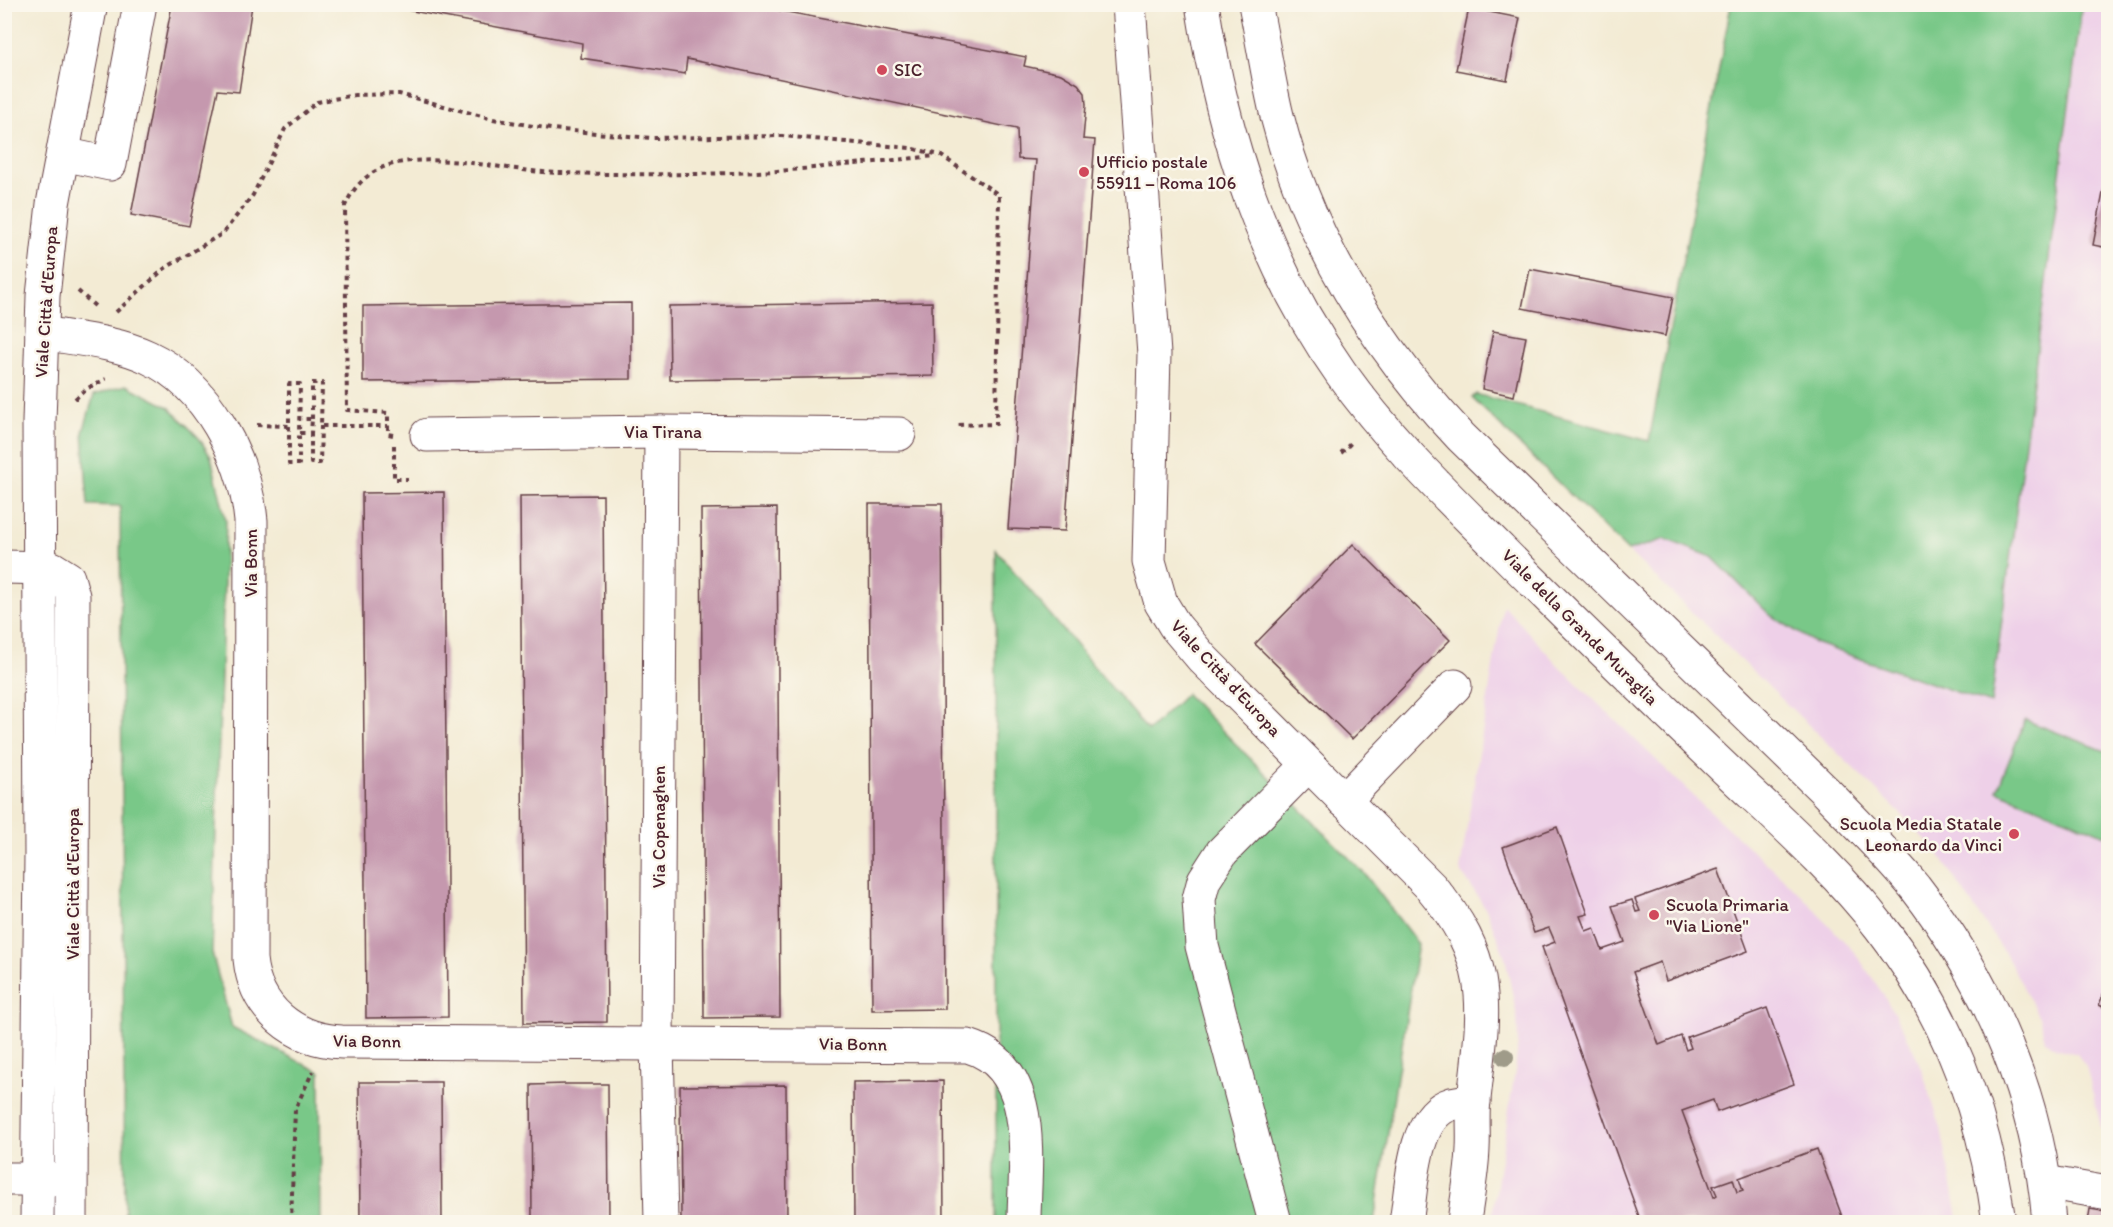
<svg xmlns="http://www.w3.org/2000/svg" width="2113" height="1227" font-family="Itim,sans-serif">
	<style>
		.built { fill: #eed0e8 }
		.green { fill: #79c888; stroke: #62745a; stroke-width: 1.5 }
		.building { fill: #c598ae }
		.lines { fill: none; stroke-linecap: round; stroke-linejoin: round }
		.minor-casing { stroke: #633e44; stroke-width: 35 }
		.path { stroke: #633e44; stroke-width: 4; stroke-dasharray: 4.5 4.5; stroke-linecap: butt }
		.minor { stroke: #fff; stroke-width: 33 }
		.tree { fill: #9f9b89 }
		.poi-dot { fill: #d1495b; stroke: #fbf7ec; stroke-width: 2 }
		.labels { text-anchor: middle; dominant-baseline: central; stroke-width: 5; stroke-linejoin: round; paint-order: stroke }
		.poi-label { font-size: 18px; fill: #4a1f2b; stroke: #fbf7ec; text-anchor: start }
		.street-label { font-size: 18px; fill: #4a1f2b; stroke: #fbf7ec }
	</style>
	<rect width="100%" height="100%" fill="#fbf7ec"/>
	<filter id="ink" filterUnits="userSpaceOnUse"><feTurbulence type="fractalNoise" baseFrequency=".0167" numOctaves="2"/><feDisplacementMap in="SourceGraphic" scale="12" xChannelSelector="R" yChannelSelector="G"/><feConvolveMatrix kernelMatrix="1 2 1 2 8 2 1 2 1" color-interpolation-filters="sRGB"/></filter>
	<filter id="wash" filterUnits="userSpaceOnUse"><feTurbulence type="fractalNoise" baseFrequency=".008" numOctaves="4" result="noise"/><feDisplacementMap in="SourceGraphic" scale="24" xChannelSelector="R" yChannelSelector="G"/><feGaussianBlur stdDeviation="1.35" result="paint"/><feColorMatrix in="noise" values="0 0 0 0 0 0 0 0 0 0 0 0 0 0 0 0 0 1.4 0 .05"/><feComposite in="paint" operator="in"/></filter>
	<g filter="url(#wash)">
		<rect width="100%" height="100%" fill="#f3ebd4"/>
		<!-- built -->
		<g class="built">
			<polygon points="2083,5 2108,5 2108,1156 2086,1066 2077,1054 2055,1048 2045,1040 2039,1017 2006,955 1937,852 1903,816 1628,551 1665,539 1712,557 1770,615 1991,704"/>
			<polygon points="1503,605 1559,666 1707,809 1799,893 1856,954 1883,994 1911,1044 1923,1073 1941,1128 1959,1222 1491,1222 1515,1072 1518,1042 1517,1016 1505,957 1486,909 1460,870"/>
		</g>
		<!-- green -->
		<g class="green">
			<polygon points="1731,5 2082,5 1991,704 1815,643 1770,615 1712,557 1665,539 1628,551 1472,398 1476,394 1649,441"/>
			<polygon points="126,385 169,407 199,438 211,457 226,521 212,953 232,1027 320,1072 321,1222 125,1222 120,506 88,505 83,432 94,395"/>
			<polygon points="996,550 1148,731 1186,694 1364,873 1418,944 1374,1222 996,1222"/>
			<polygon points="2025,720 2108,752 2108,836 1997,791"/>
		</g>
		<g id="blocks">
			<!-- building -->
			<g class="building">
				<polygon points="375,4 744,4 1026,57 1024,66 1061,74 1078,84 1085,93 1086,105 1083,139 1095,140 1065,531 1008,529 1036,160 1018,159 1017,129 687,59 685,74 581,58 582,43"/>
				<polygon points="172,5 252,5 239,92 218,90 189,226 131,215"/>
				<polygon points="1469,8 1520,18 1507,80 1456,70"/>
				<polygon points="2107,172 2108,172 2108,248 2093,245"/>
				<polygon points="1530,269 1673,297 1665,336 1522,308"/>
				<polygon points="932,302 933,376 670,380 669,306"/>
				<polygon points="631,303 631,379 363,382 363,306"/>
				<polygon points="1493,331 1526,337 1514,396 1482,389"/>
				<polygon points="444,492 448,1017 366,1018 362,493"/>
				<polygon points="603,495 607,1022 524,1023 520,496"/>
				<polygon points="869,504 942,504 945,1009 872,1010"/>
				<polygon points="777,508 780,1017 704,1018 701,509"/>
				<polygon points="1353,544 1450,640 1352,739 1255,644"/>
				<polygon points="1557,827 1588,914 1580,916 1586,931 1594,928 1602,950 1625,942 1612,906 1632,900 1636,912 1640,911 1635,899 1718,869 1748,951 1666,981 1660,962 1633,972 1659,1045 1681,1036 1686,1050 1691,1048 1687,1037 1767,1008 1794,1084 1717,1112 1713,1100 1682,1111 1714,1197 1717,1195 1713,1186 1733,1179 1737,1192 1743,1190 1739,1178 1817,1149 1844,1222 1641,1222 1542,947 1555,942 1549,928 1534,933 1503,847"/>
				<polygon points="2108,982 2108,1009 2099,1005"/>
				<polygon points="943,1081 944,1222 854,1222 853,1082"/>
				<polygon points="359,1082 441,1082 442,1222 360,1222"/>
				<polygon points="566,1084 608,1084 609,1222 532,1222 531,1085"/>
				<polygon points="786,1085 787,1222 681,1222 680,1086"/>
				<polygon points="2090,1209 2108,1212 2108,1222 2088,1222"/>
			</g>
		</g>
	</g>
	<g filter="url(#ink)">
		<use href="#blocks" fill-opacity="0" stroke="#633e44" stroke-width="1.5"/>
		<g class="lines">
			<defs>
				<g id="minor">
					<path d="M 1129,4 L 1154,354 L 1149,561 L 1161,603 L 1175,626 L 1202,658 L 1431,887 C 1495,963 1484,1007 1474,1099 C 1472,1115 1474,1133 1473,1149 C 1472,1174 1467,1198 1464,1222"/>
					<path d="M 1202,4 C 1223,137 1263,263 1341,373 C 1388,439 1445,494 1502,551 C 1573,622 1644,691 1717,761 C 1772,814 1833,866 1880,927 C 1947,1013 1985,1115 1999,1222"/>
					<path d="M 1255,4 C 1263,42 1268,79 1277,116 C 1308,239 1375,346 1461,437 L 1824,790 C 1855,822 1887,853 1915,887 C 1990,984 2039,1100 2049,1222"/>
					<polyline points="63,154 110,164 140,4"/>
					<path d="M 42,333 C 76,339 116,342 148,357 C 208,385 245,458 251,521 L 250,959 C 255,1009 294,1040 342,1042 L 968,1046 C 1041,1068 1024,1163 1024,1222"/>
					<polyline points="427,435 661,432 899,434"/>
					<polyline points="4,567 52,568 68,578 73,596 71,1222"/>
					<polyline points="1344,801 1455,686"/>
					<polyline points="4,1179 57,1179"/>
					<polyline points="2045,1182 2108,1193"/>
					<polyline points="37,1222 41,855 39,422 43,296 53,204 91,4"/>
					<polyline points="661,1222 657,1042 661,432"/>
					<polyline points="1275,1222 1202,946 1199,899 1204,880 1222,852 1308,765"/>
					<path d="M 1406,1222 C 1412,1190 1412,1122 1446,1106 C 1455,1102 1464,1102 1474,1102"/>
				</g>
			</defs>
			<!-- minor casing -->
			<use href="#minor" class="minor-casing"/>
			<!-- path -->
			<g class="path">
				<polyline points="78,291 95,306"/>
				<polyline points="116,312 164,269 223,233 253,195 285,129 317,102 355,95 399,94 493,119 551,129 651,138 782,136 910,148 940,155 999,195 996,424 955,425"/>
				<polyline points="75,399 86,389 106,379"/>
				<polyline points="312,419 312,383 322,383 321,426 388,426"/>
				<polyline points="257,425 289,426 289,384 300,384 299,433 311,433 312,419 299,419"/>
				<polyline points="289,426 289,464 299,464 299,433"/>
				<polyline points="311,433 311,463 320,463 321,426"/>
				<path d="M 393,435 L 388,434 L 388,413 L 347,410 L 345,206 C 356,181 375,166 403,162 C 456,155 510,172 562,173 C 634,175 706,175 777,171 C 830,167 883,161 936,156"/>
				<polyline points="394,445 394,479 408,479"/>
				<polyline points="1341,453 1353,441"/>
				<polyline points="291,1222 295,1109 313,1071"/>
			</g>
			<!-- minor -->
			<use href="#minor" class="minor"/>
		</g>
		<!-- trees -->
		<circle class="tree" cx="1505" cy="1057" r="9"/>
	</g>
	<!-- markers -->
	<g class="poi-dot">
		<circle cx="882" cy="70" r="6"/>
		<circle cx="1084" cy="172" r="6"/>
		<circle cx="2014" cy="834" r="6"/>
		<circle cx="1654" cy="915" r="6"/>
	</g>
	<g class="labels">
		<!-- poi labels -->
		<g class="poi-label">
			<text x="894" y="70">SIC</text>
			<text x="1096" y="162">Ufficio postale<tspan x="1096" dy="21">55911 – Roma 106</tspan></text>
			<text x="2002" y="824" text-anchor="end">Scuola Media Statale<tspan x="2002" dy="21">Leonardo da Vinci</tspan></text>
			<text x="1666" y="905">Scuola Primaria<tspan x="1666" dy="21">"Via Lione"</tspan></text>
		</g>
		<!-- street labels -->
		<g class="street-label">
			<text transform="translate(46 302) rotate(-86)">Viale Città d'Europa</text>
			<text x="663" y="432">Via Tirana</text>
			<text transform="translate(251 563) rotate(-90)">Via Bonn</text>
			<text transform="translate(1580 627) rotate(45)">Viale della Grande Muraglia</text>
			<text transform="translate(1226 678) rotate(47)">Viale Città d'Europa</text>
			<text transform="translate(659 827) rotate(-90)">Via Copenaghen</text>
			<text transform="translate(73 884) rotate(-90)">Viale Città d'Europa</text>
			<text transform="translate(367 1041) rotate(1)">Via Bonn</text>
			<text transform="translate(853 1044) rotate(1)">Via Bonn</text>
		</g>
	</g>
	<!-- margin -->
	<rect width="2113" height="1227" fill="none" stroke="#fbf7ec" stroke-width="24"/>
</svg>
